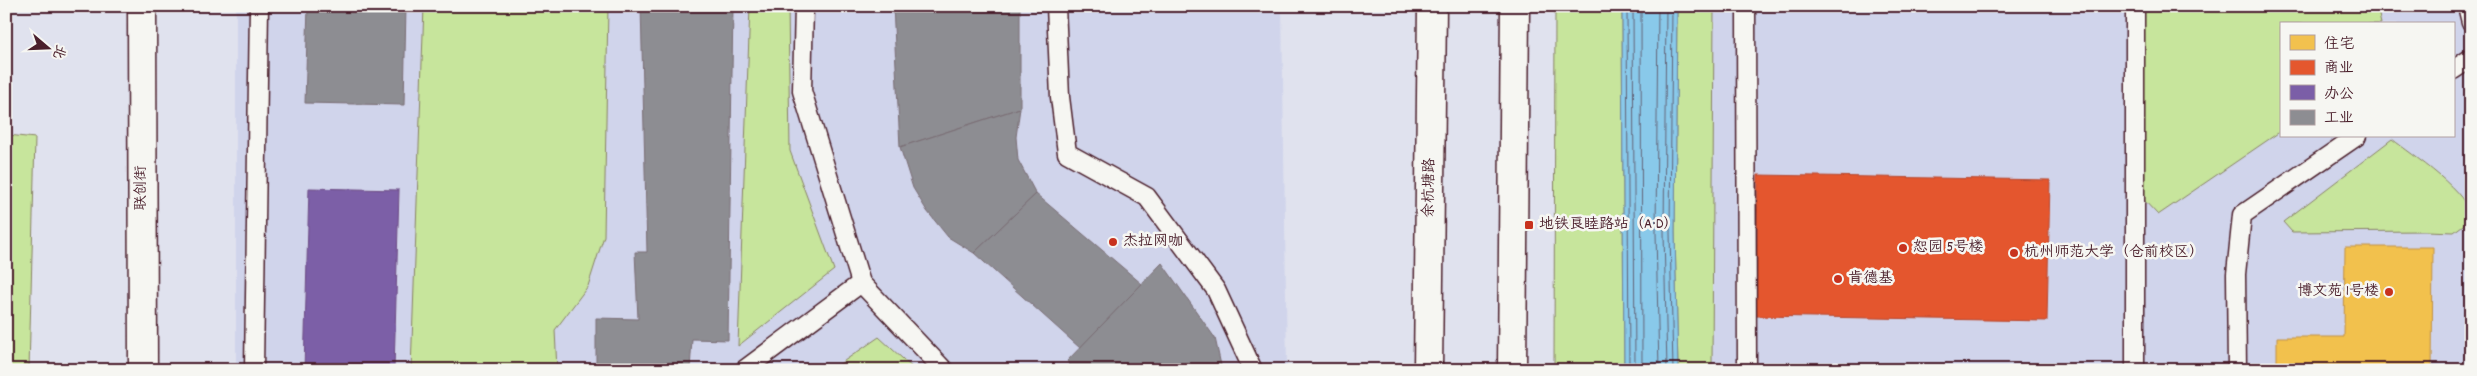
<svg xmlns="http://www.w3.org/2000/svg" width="2477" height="376" font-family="Dekko,'LXGW WenKai TC',sans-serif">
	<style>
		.built { fill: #d0d4eb; fill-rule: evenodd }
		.green { fill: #c7e59c; stroke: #888264 }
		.water { fill: #89c9ea; stroke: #70859e }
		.homes { fill: #f2c14e; stroke: #c09044 }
		.shops { fill: #e4572e; stroke: #b6462d }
		.offices { fill: #7b5ea7; stroke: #6c4b82 }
		.industry { fill: #8d8d92; stroke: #796c73 }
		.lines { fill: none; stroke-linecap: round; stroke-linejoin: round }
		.shore { stroke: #636377; stroke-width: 1 }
		.lane-casing { stroke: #4a1f2b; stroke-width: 21 }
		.secondary-casing { stroke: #4a1f2b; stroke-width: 31 }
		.primary-casing { stroke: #4a1f2b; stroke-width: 31 }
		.lane { stroke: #f6f6f2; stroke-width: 18 }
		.secondary { stroke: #f6f6f2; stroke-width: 28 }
		.primary { stroke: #f6f6f2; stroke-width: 28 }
		.poi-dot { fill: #c8321e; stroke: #f6f6f2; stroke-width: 2 }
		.labels { text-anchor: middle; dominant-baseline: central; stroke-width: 5; stroke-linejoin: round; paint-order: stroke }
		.street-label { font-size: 15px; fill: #4a1f2b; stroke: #f6f6f2 }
		.poi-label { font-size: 15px; fill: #4a1f2b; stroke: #f6f6f2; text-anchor: start }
	</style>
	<rect width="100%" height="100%" fill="#e0e2ee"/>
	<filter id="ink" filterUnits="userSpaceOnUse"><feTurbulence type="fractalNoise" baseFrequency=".02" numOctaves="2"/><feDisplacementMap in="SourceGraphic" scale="10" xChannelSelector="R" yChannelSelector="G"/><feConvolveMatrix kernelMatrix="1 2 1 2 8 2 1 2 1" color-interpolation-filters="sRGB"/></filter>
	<g filter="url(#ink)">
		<!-- built -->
		<g class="built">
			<polygon points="236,6 1282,6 1287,370 236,370"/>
			<path d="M 1558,6 L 2471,6 L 2471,370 L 1557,370 ZM 2281,24 L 2453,24 L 2453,136 L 2281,136 Z"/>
		</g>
		<!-- green -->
		<g class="green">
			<polygon points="424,6 608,6 604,236 588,286 555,330 557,370 411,370"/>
			<polygon points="750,6 788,6 790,151 834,270 738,346"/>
			<polygon points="1555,6 1622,6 1624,370 1554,370"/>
			<polygon points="1677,6 1714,6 1712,370 1678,370 1675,232"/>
			<polygon points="2141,6 2377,6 2381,24 2281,24 2281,131 2158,215 2141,197"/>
			<polygon points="8,135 35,138 29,370 6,370"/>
			<path d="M 2392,139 C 2412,155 2471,193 2471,219 L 2454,232 L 2427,231 L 2292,232 L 2283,222 Z"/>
			<polygon points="879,337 915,370 831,370"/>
		</g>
		<!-- water -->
		<polygon class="water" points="1622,6 1677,6 1675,232 1678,370 1624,370"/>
		<!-- homes -->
		<polygon class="homes" points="2345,247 2433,247 2432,370 2277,370 2277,337 2344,337"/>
		<!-- shops -->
		<polygon class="shops" points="1758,175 2050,180 2047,321 1756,316"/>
		<!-- offices -->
		<polygon class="offices" points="309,188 399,190 394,370 304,370"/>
		<!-- industry -->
		<g class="industry">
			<polygon points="308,6 406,6 404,105 305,103"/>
			<polygon points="641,6 733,6 728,340 692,339 690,370 596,370 596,318 638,319 635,252 647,252"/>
			<polygon points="893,6 1020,6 1020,108 900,147"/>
			<polygon points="1020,108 1016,137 1018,160 1036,194 974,253 948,237 927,211 913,188 900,147"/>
			<polygon points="1036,194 1142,284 1080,348 974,253"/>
			<polygon points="1162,263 1215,338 1222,370 1074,370 1067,361"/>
		</g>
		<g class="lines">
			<!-- shore -->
			<g class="shore">
				<polyline points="1627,6 1629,370"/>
				<polyline points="1633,6 1635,370"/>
				<polyline points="1641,6 1642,370"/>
				<polyline points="1658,6 1656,232 1659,370"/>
				<polyline points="1666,6 1664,232 1667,370"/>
				<polyline points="1672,6 1670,232 1673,370"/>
			</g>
			<defs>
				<g id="lane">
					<polyline points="804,6 802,91 861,283 944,370"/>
					<polyline points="1056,6 1060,97 1067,153 1147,197 1216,290 1253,370"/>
					<polyline points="1746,6 1747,370"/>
					<polyline points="2467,6 2471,22"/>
					<polyline points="2453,70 2471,58"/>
					<polyline points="254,370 259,6"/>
					<polyline points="744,370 861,283"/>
					<polyline points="2135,370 2135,6"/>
					<polyline points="2237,370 2236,274 2242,215 2357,136"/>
				</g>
				<polyline id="secondary" points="142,6 143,370"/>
				<g id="primary">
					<polyline points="1428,370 1432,6"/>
					<polyline points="1512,370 1515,6"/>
				</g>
			</defs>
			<!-- lane casing -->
			<use href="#lane" class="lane-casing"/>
			<!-- secondary casing -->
			<use href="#secondary" class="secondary-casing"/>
			<!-- primary casing -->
			<use href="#primary" class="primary-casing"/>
			<!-- lane -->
			<use href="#lane" class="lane"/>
			<!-- secondary -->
			<use href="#secondary" class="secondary"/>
			<!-- primary -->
			<use href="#primary" class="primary"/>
		</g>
	</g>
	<!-- markers -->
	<g class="poi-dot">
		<rect x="1524" y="220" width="10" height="10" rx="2.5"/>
		<circle cx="1113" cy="242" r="5"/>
		<circle cx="1903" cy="248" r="5"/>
		<circle cx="2014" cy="253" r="5"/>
		<circle cx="1838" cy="279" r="5"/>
		<circle cx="2389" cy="292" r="5"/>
	</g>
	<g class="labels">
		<!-- street labels -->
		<g class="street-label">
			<text transform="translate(142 188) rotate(-90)">联创街</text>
			<text transform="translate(1430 188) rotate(-89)">余杭塘路</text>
		</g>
		<!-- poi labels -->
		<g class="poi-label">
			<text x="1539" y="225">地铁良睦路站（A·D）</text>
			<text x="1123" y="242">杰拉网咖</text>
			<text x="1913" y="248">恕园 5号楼</text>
			<text x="2024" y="253">杭州师范大学（仓前校区）</text>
			<text x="1848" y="279">肯德基</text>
			<text x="2379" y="292" text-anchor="end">博文苑 1号楼</text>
		</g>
	</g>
	<!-- margin -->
	<rect width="2477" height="376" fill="none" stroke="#f6f6f2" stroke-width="25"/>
	<rect x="12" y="12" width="2452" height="351" fill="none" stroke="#4a1f2b" stroke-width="2" filter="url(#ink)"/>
	<!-- legend -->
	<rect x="2280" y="22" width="175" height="115" fill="#f6f6f2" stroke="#b1a0a2"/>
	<rect x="2290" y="35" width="25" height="15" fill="#f2c14e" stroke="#b1a0a2"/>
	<text x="2324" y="48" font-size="15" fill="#4a1f2b">住宅</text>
	<rect x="2290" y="60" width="25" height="15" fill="#e4572e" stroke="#b1a0a2"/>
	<text x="2324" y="72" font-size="15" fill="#4a1f2b">商业</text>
	<rect x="2290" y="85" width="25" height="15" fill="#7b5ea7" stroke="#b1a0a2"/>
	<text x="2324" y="98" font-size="15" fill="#4a1f2b">办公</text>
	<rect x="2290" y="110" width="25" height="15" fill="#8d8d92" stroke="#b1a0a2"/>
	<text x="2324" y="122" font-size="15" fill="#4a1f2b">工业</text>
	<!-- north arrow -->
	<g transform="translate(48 48) rotate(109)" stroke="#f6f6f2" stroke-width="4" paint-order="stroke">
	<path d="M0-4L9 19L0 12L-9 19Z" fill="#4a1f2b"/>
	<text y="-8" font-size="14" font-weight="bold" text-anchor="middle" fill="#4a1f2b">北</text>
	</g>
</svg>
